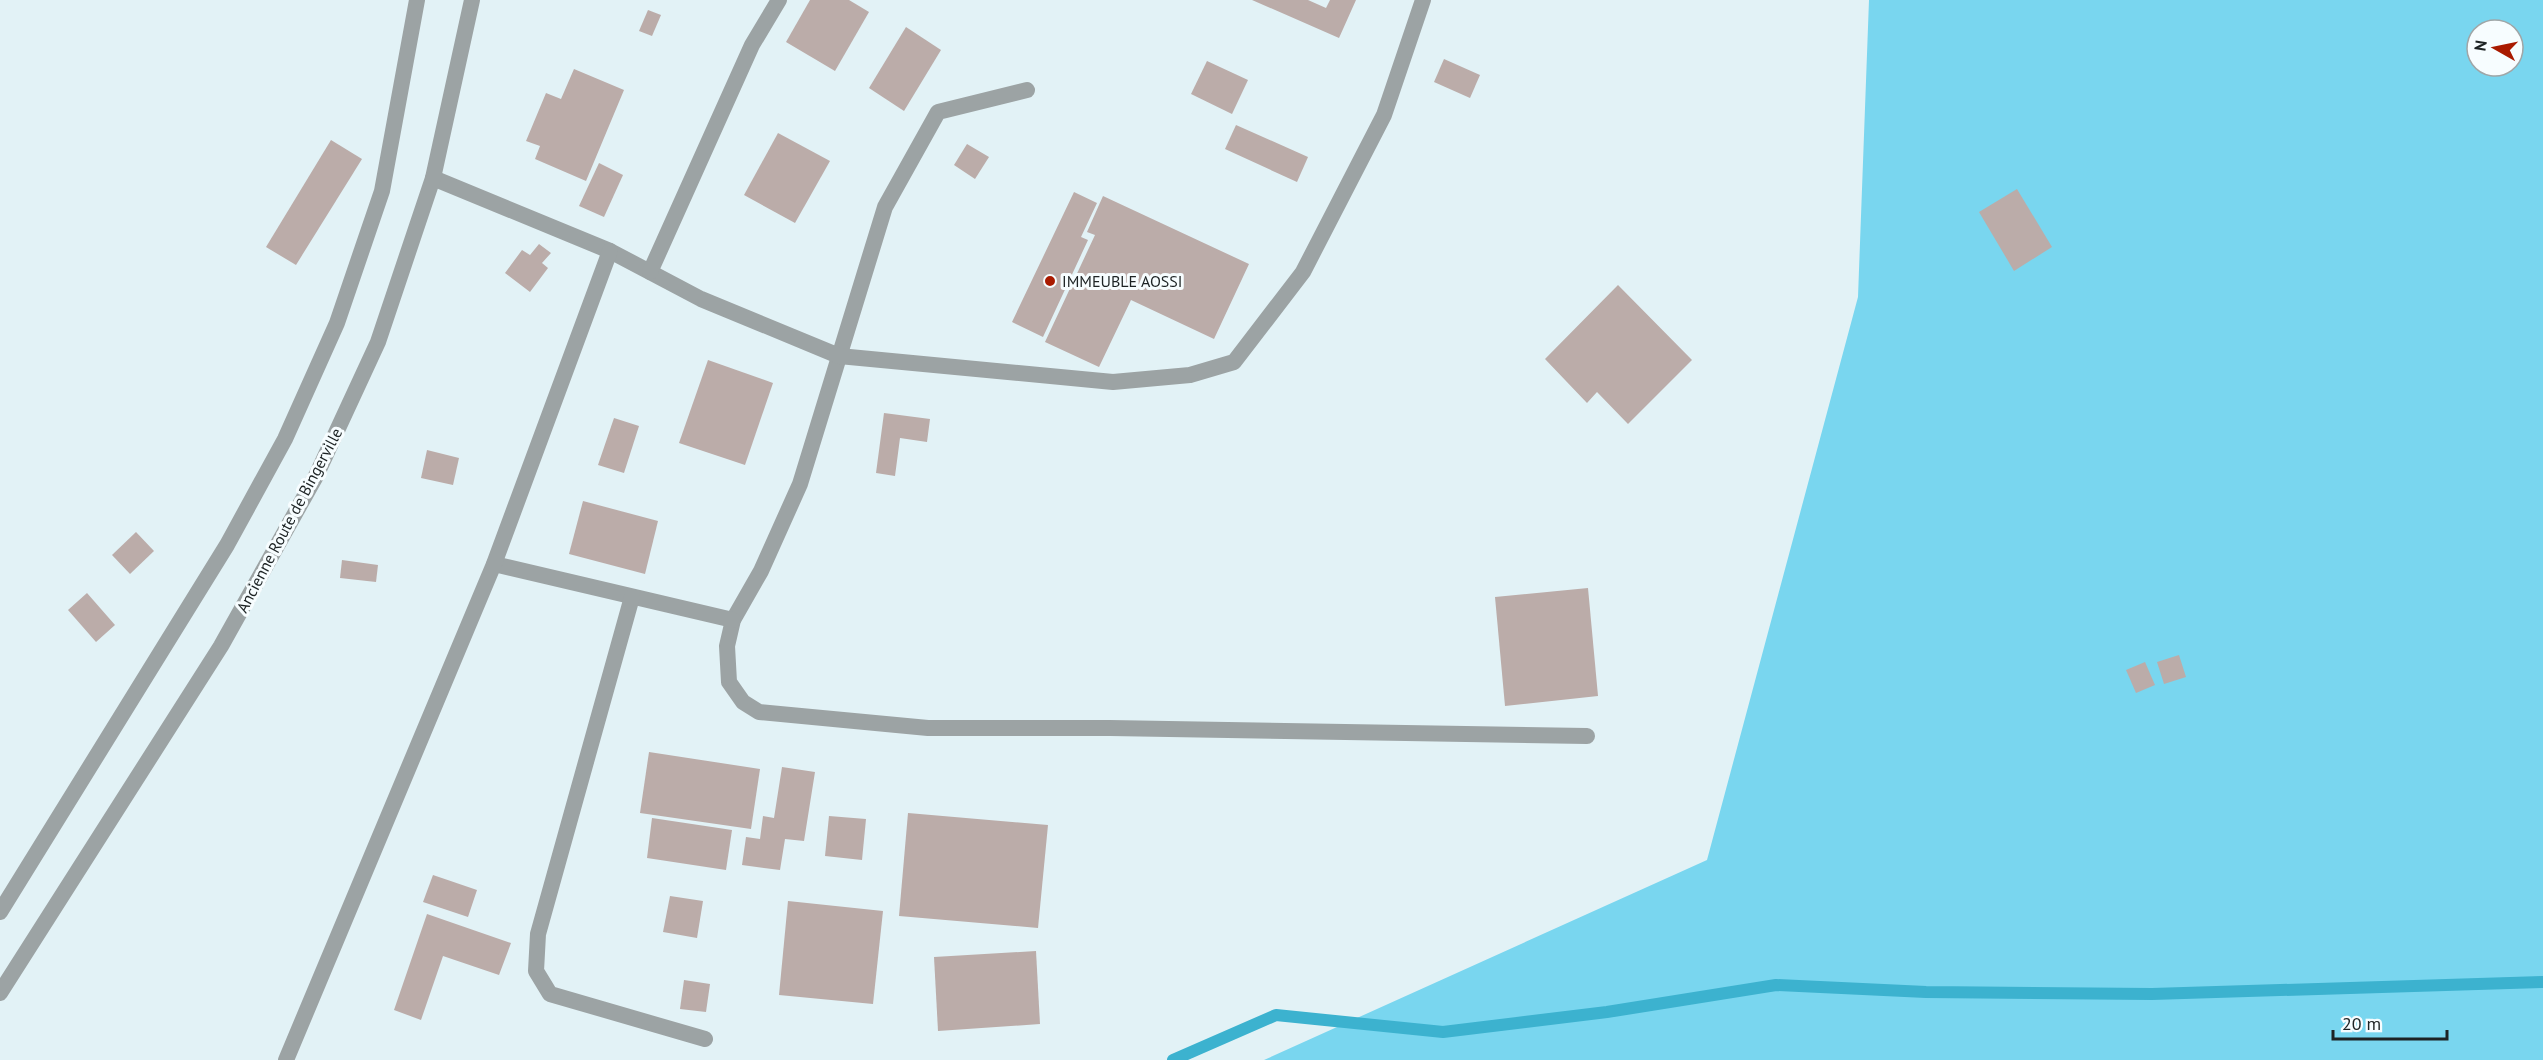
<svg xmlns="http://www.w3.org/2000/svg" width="2543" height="1060" font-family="'PT Sans',sans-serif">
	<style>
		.green { fill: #79d6ef; fill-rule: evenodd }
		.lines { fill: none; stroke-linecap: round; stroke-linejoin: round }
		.stream { stroke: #3cb2cf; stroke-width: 12 }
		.building { fill: #bbaca9 }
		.minor { stroke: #9ca3a4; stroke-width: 16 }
		.tertiary { stroke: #9ca3a4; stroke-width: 16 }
		.poi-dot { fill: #a91a00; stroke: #f7fdff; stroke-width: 2 }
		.labels { text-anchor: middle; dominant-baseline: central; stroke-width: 6; stroke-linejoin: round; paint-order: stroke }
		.poi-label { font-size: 16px; fill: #1d2324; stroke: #f7fdff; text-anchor: start }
		.street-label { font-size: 16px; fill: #1d2324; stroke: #f7fdff }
	</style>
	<rect width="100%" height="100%" fill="#e2f2f6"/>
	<!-- green -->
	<path class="green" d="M 1869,0 L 2543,0 L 2543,1060 L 1264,1060 L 1707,860 L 1858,297 ZM 2477,30 L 2513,30 L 2513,66 L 2477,66 Z"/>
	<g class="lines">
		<!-- stream -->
		<polyline class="stream" points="1173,1060 1276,1015 1443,1032 1607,1012 1776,985 1926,992 2152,994 2543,982"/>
	</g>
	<!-- building -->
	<g class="building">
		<polygon points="810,0 849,0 869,12 835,71 786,42"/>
		<polygon points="1252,0 1308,0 1326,8 1330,0 1356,0 1339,38"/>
		<polygon points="648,10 661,15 652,36 639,31"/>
		<polygon points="906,27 941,50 904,111 869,88"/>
		<polygon points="1444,59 1480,75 1470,98 1434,82"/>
		<polygon points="1207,61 1248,80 1232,114 1191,94"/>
		<polygon points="574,69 624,90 586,181 535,159 540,146 526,141 546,93 561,99"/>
		<polygon points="1236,125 1308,157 1297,182 1225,149"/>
		<polygon points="778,133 830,161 795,223 744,195"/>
		<polygon points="331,140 362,159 296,265 266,247"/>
		<polygon points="967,144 989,157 975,179 954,165"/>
		<polygon points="599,163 623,175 604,217 579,206"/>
		<polygon points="2017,189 2052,247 2014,271 1979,212"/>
		<polygon points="1074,192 1097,203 1081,237 1088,240 1043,337 1012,322"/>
		<polygon points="1103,196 1249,264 1214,339 1131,300 1099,367 1045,342 1095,235 1087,232"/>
		<polygon points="539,244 551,253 542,263 548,268 530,292 505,273 522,250 530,255"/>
		<polygon points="1618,285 1692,360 1628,424 1597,392 1587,403 1545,359"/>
		<polygon points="708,360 773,383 745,465 679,443"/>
		<polygon points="884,413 930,419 927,442 900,438 895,476 876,473"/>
		<polygon points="614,418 639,426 624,473 598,465"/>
		<polygon points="427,450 459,458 453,485 421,478"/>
		<polygon points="583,501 658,521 645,574 569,554"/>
		<polygon points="136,532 154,551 130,574 112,555"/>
		<polygon points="342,560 378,565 376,582 340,578"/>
		<polygon points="1588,588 1598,696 1505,706 1495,597"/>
		<polygon points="87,593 115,625 96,642 68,610"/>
		<polygon points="2179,655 2186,677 2164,684 2157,662"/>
		<polygon points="2145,662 2155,685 2136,693 2126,670"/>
		<polygon points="649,752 760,769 751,829 640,813"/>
		<polygon points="782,767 815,772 804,841 785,839 780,870 742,865 746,837 760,839 763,816 774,818"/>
		<polygon points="908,813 1048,825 1038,928 899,916"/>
		<polygon points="829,816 866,819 862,860 825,856"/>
		<polygon points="652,818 732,830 726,870 647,858"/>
		<polygon points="433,875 477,890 468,917 423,902"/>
		<polygon points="670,896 703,901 697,938 663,932"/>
		<polygon points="788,901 883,911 873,1004 779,995"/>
		<polygon points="427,914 511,943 499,975 443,956 421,1020 394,1010"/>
		<polygon points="1036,951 1040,1024 938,1031 934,957"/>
		<polygon points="684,980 710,984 706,1012 680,1009"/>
	</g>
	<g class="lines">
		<!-- minor -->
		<g class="minor">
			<polyline points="1027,90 938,112 885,207 800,484 761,571 733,620 727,646 729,682 743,702 759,712 928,728 1110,728 1587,736"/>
			<polyline points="433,178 610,251 701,299 839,356 1113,382 1190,375 1234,362 1303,272 1384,115 1423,0"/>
			<polyline points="650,272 752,45 779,0"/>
			<polyline points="494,564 733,620"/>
			<polyline points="632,597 538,934 536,971 550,994 705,1039"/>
			<polyline points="286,1060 494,564 610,251"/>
		</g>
		<!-- tertiary -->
		<g class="tertiary">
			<polyline points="0,912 227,545 285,439 337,323 382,191 417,0"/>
			<polyline points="0,993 221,646 316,476 378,342 433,178 472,0"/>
		</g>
	</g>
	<!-- markers -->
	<circle class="poi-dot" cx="1050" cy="281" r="6"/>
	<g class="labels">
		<!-- poi labels -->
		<g class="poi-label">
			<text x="1062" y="281">IMMEUBLE AOSSI</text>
		</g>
		<!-- street labels -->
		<g class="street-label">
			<text transform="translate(289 520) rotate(-62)">Ancienne Route de Bingerville</text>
		</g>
	</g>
	<!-- north arrow -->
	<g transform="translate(2495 48) rotate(279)"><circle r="28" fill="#f7fdff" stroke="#a0a6a7" stroke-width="1.5"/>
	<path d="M0-4.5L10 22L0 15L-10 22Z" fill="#a91a00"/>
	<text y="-9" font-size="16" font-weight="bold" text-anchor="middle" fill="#1d2324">N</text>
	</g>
	<!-- scale -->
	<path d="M2333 1030v9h114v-9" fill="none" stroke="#1d2324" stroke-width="3"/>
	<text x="2342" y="1030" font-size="18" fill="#1d2324" stroke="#f7fdff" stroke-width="4.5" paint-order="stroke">20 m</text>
</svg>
